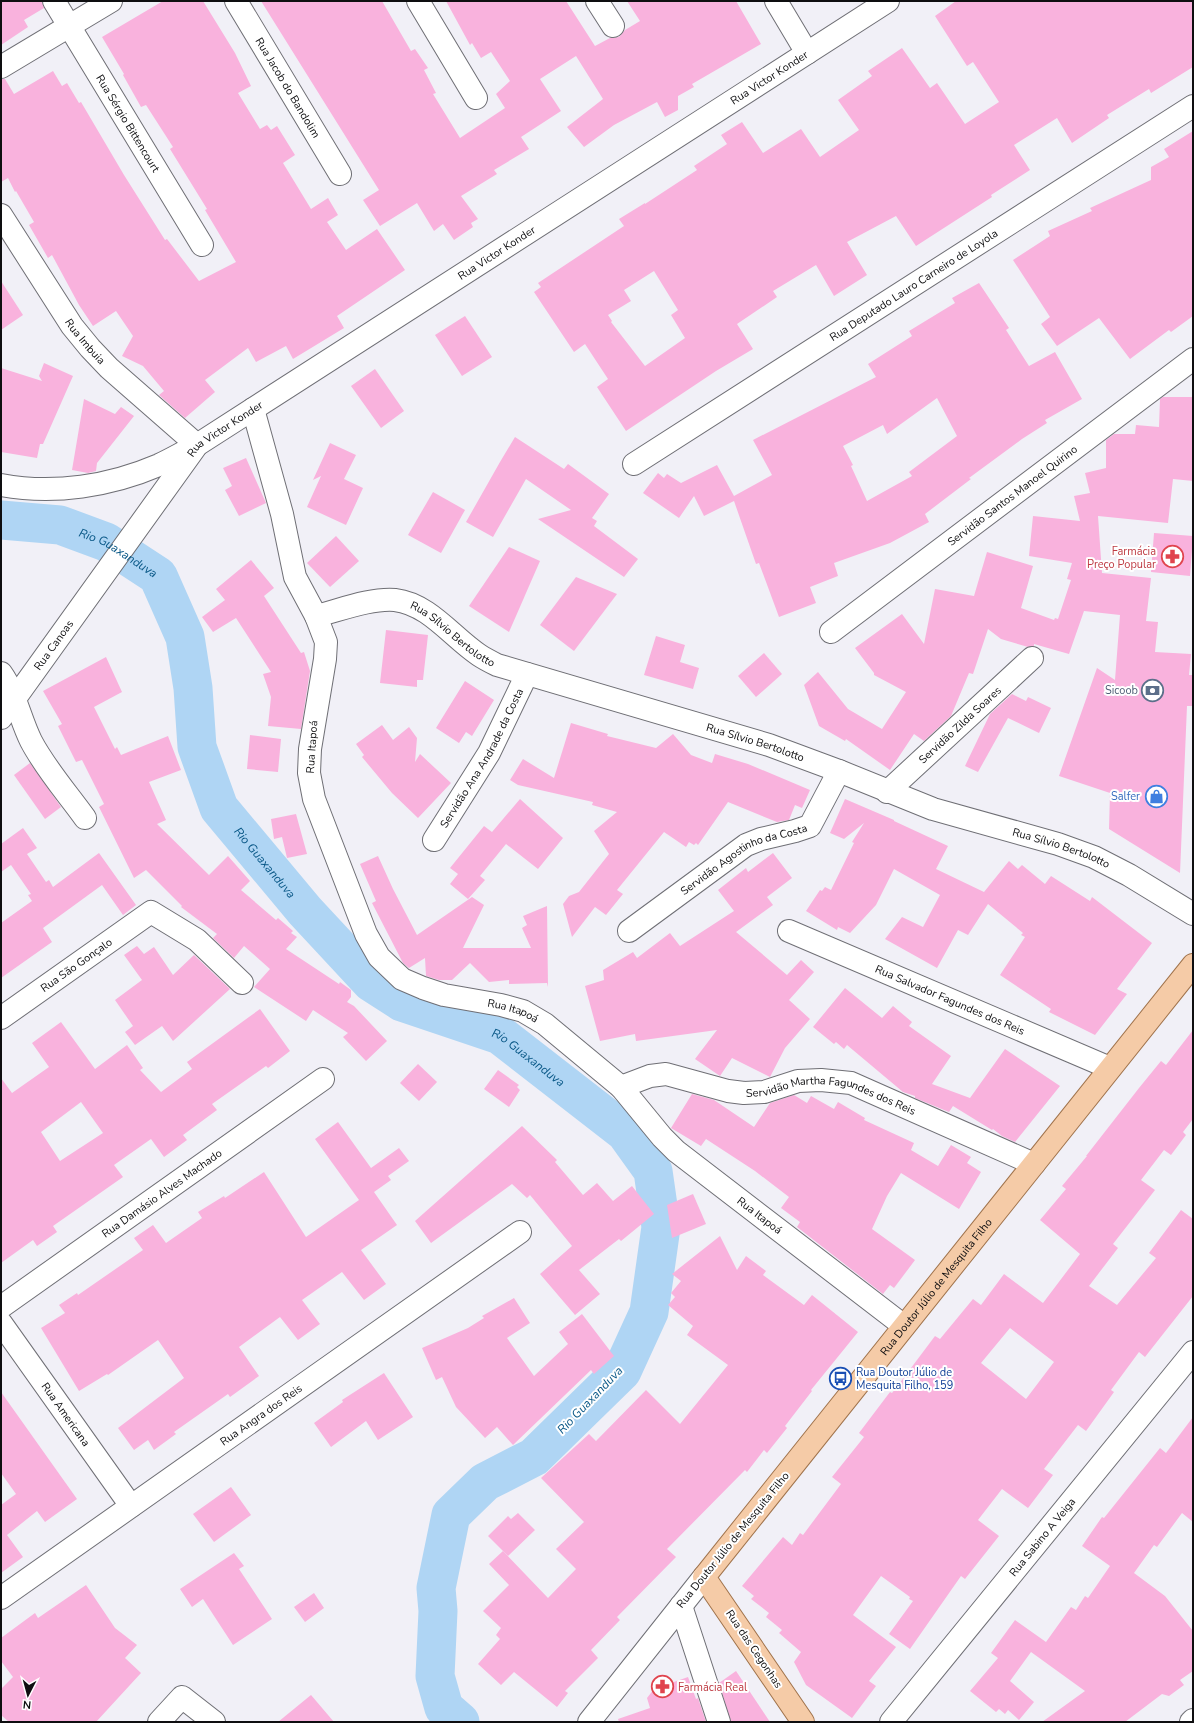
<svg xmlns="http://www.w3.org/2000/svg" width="1194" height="1723" font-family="'Nunito Sans',sans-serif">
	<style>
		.water { fill: #afd5f4 }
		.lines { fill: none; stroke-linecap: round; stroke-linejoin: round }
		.river { stroke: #afd5f4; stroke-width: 39 }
		.building { fill: #f9b2dd; fill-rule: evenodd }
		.minor-casing { stroke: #6f6f75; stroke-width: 24 }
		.major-casing { stroke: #a0734c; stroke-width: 24 }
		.minor { stroke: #fff; stroke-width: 22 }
		.major { stroke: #f5cba7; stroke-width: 22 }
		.labels { text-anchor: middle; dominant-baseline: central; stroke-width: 4; stroke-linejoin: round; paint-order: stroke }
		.street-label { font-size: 11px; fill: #0e0e10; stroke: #fff }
		.health-label { font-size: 11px; fill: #be3a42; stroke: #fff; text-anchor: end }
		.service-label { font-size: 11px; fill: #4e5e75; stroke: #fff; text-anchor: end }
		.shop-label { font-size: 11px; fill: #366cbe; stroke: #fff; text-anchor: end }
		.transit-label { font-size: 11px; fill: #164399; stroke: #fff; text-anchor: start }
		.water-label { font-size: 12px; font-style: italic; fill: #085786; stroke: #fff }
	</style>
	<rect width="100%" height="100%" fill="#f1f0f7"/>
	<!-- water -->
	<polygon class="water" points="1,505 41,506 110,527 106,542 38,519 1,516"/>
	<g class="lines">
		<!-- river -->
		<path class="river" id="s1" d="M 1,520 L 60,525 L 106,542 L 158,576 L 185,637 L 193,688 L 197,747 L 219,808 L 305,911 L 371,982 L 402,1002 L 500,1035 L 625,1132 L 653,1171 L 661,1227 L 649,1312 L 622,1371 L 534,1457 L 485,1482 L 451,1515 L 436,1588 L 438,1611 L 435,1676 L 444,1708 L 460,1722"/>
	</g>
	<!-- building -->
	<g class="building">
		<polygon points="1,1 42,1 44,8 24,20 28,27 1,45"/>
		<polygon points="163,1 203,1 235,53 251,86 238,93 260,129 267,125 271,130 277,126 295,155 283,163 311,209 328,198 338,215 327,222 346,250 377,229 405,270 337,316 344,328 293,359 286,346 256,362 248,348 205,380 215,392 185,418 159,395 164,391 143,366 122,356 133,336 116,311 93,326 79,305 52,255 48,258 29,225 34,222 16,191 15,192 8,178 1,182 1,79 5,79 14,94 53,71 62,86 67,83 79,103 81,102 124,175 165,240 167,239 199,281 236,262 205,210 207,209 170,149 173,147 146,105 141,107 123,75 124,74 102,37"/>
		<polygon points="261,1 382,1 411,51 415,49 428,68 424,70 436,93 433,94 460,138 505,108 496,94 510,81 491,52 481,58 472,43 470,45 446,1 566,1 595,46 610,38 619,37 625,30 640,21 627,1 736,1 761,44 692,84 694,87 678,96 678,110 665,117 657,102 614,125 584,147 567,127 603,99 576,56 540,79 561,111 521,137 529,149 494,170 497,174 461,196 478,219 471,223 473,227 454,240 443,224 434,231 417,203 380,226 363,200 379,190"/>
		<path d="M 956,1 L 1193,1 L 1193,67 L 1151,93 L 1149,89 L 1107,115 L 1109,118 L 1072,143 L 1057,118 L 1014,145 L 1030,170 L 991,195 L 992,197 L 916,246 L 896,216 L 847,242 L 867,275 L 834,296 L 816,265 L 773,291 L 777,297 L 737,324 L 753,349 L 716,371 L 626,431 L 597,387 L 608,379 L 585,344 L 574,352 L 534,292 L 541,287 L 538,283 L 624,226 L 619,219 L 645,203 L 645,204 L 697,170 L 694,166 L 727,144 L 721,135 L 742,122 L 763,153 L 801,129 L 820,157 L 859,130 L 838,100 L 872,76 L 868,71 L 902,48 L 930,88 L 937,83 L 965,124 L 999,102 L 973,62 L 967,66 L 935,16 ZM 654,271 L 678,310 L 671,315 L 685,338 L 645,366 L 611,322 L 612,321 L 608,315 L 631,301 L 624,290 Z"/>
		<polygon points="1193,131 1193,316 1171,332 1169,330 1130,359 1099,318 1057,346 1041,324 1050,317 1013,260 1050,236 1048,231 1092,211 1090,208 1151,180 1151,167 1169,157 1164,149"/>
		<polygon points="1,281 23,315 1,330"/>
		<path d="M 979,283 L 1009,328 L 1006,330 L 1029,366 L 1055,352 L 1082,399 L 1045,420 L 1047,423 L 1022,439 L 969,478 L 971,479 L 925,514 L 929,522 L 890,543 L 834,563 L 838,576 L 810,587 L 816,603 L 779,617 L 759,563 L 756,564 L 734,501 L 704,516 L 694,496 L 679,518 L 643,493 L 658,473 L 664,478 L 667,474 L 681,483 L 717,465 L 734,496 L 772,475 L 753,440 L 876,377 L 868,364 L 912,336 L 909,331 L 955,303 L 952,298 ZM 937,398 L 957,436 L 909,472 L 912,476 L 867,501 L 851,466 L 853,465 L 843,446 L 883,425 L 887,434 Z"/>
		<polygon points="465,316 492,357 462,376 435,335"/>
		<polygon points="44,363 73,376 43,444 40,444 37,458 1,452 1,368 42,381 39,376"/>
		<polygon points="375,369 404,411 381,428 351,386"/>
		<polygon points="1163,397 1193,397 1193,481 1173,479 1168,523 1098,516 1102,573 1151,578 1146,621 1158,622 1155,652 1191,654 1189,675 1193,675 1193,706 1187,706 1180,873 1109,829 1110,793 1059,776 1097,668 1115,680 1120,615 1084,611 1069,654 1034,644 1034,646 1028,647 1001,639 988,629 973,674 969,673 951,716 924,741 914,734 890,770 846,739 845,741 819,726 804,685 818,672 848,709 882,729 906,692 874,675 874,673 855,648 902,614 924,644 935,589 974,596 987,552 1033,566 1021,608 1054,620 1055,618 1058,619 1071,580 1067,579 1072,563 1029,556 1033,516 1080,521 1074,496 1090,493 1085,473 1106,468 1106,440 1114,434 1135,434 1136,425 1159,427 1160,399"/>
		<polygon points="84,399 115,414 121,407 134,416 97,463 96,471 88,473 72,470"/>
		<polygon points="515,437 564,469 568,464 609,494 592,518 597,521 594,526 638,559 624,577 538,519 571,510 526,479 493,537 466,522 500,462"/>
		<polygon points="330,443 356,455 344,479 363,488 346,525 307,507 321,476 313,480"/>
		<polygon points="246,458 266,503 239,516 225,490 232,486 223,468"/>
		<polygon points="433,492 465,510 441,553 408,535"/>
		<polygon points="1154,533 1193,536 1190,576 1151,572"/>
		<polygon points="336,536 359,561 330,587 307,563"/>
		<polygon points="509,547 540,561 509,632 469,606"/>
		<polygon points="251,560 274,588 264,596 301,653 304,652 310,671 301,729 268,726 271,697 263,674 271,672 236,618 213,632 202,617 225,600 216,589"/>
		<polygon points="576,577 617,594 574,651 540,625"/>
		<polygon points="386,630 428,635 423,680 417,680 417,687 380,683"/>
		<polygon points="656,636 685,645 680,662 699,668 693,689 644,675"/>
		<polygon points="764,653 782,674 756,697 738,676"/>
		<polygon points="106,657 122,692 94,707 115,749 117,747 121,755 168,736 181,770 149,782 166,820 157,824 209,875 228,856 250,881 241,890 276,920 278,918 293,931 291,933 297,937 286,949 339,984 340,982 351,990 351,997 347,1002 354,1006 387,1041 366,1061 343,1037 348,1033 313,1010 306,1021 254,987 270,969 244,946 234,958 213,938 217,934 181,907 182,906 146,870 134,878 99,807 104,804 82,760 76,762 58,726 62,724 43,691"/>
		<polygon points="465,681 494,700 472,736 466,732 459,743 436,728"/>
		<polygon points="1012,694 1026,701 1028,697 1051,708 1039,733 1008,718 978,772 965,766 990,714"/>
		<polygon points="571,723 608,734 607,736 656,748 673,734 691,755 712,763 715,754 748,764 810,790 802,808 795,805 789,820 777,822 728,802 698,845 696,843 694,845 689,842 686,847 664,832 617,890 623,894 606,915 595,907 572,937 563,904 569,896 579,892 609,854 594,831 617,812 592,805 593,802 518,785 510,780 523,759 554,778"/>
		<polygon points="382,725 393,740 409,727 417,738 415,762 420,754 451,783 418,818 392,793 362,757 364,755 356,744"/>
		<polygon points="250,735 281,739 278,772 247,769"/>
		<polygon points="30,763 61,807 45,819 14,775"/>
		<polygon points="520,799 563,838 538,869 506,844 480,876 485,880 468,899 450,884 458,874 450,868 484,826 492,832"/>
		<polygon points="845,799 894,820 894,821 948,846 936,869 984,892 1009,861 1018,869 1022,865 1045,884 1051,876 1090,901 1092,897 1152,943 1117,989 1127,994 1095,1035 1049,1012 1051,1009 1000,975 1025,937 1021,935 1023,933 988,904 968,935 958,930 937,968 885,939 902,917 923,927 940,895 894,869 876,905 850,933 838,927 837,930 806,911 820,890 822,891 825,887 831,890 854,843 852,842 864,823 844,839 830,833"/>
		<polygon points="296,814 307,854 287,858 282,837 274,839 271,819"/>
		<polygon points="23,828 37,848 27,854 46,882 49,880 53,887 99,853 136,905 123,915 102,885 43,928 52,942 1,978 1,923 32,901 28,895 31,894 11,865 1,872 1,844"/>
		<polygon points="773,853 792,878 767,897 773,905 736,932 787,975 801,960 814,972 789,1000 810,1019 785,1048 770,1077 732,1058 720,1076 695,1059 717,1030 636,1041 635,1034 600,1041 585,986 604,980 603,970 633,952 637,958 670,933 680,946 734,911 718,890 746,868 748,872"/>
		<polygon points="378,856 393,889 417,935 472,897 484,905 463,948 531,948 522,928 527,925 523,916 547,906 548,987 547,983 509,984 509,980 489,982 470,963 452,980 439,980 426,976 425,958 409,968 403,963 372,903 376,901 360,864"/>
		<polygon points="137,946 144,954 154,947 173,975 194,955 230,989 173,1041 162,1026 135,1045 125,1032 133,1026 115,1000 142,980 124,955"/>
		<polygon points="845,988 882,1018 893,1006 912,1022 909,1026 951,1056 932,1084 970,1098 1005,1049 1060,1086 1015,1142 1002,1136 993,1129 992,1130 953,1106 949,1112 915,1098 915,1096 903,1092 847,1045 844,1049 836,1042 834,1044 813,1027"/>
		<path d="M 260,1009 L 290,1051 L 268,1068 L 266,1066 L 212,1104 L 217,1110 L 183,1135 L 187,1140 L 164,1157 L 151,1139 L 114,1165 L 123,1177 L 53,1226 L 57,1232 L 37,1246 L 33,1240 L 1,1263 L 1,1078 L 12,1093 L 49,1067 L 32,1043 L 61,1022 L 95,1069 L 127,1045 L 143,1068 L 140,1070 L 161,1092 L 192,1069 L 187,1062 ZM 81,1102 L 103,1133 L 60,1161 L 41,1132 Z"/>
		<path d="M 1193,1030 L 1193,1119 L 1183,1132 L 1186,1135 L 1171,1155 L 1164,1150 L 1141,1180 L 1155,1190 L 1113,1244 L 1118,1248 L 1089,1286 L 1117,1305 L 1156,1258 L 1149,1253 L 1181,1210 L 1193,1219 L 1193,1296 L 1145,1357 L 1139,1352 L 1111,1390 L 1114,1392 L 1086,1431 L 1078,1425 L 1044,1469 L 1053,1475 L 1028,1508 L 1002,1489 L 978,1520 L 999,1536 L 965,1579 L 961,1576 L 910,1649 L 889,1634 L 913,1601 L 909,1599 L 910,1597 L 881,1576 L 853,1615 L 896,1647 L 869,1681 L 876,1686 L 852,1718 L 806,1685 L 794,1662 L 801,1652 L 779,1633 L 782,1630 L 766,1617 L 769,1613 L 751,1599 L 754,1596 L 742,1586 L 783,1537 L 792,1545 L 800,1533 L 803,1535 L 841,1484 L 832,1477 L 864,1437 L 859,1433 L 890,1392 L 892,1393 L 902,1380 L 935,1336 L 940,1339 L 973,1299 L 981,1305 L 1004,1274 L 1043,1303 L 1080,1254 L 1040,1220 L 1066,1189 L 1062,1186 L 1087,1156 L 1086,1156 L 1139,1088 L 1161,1061 L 1166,1065 ZM 1010,1328 L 1054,1362 L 1026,1399 L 981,1363 Z"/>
		<polygon points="418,1064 437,1082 419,1101 400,1083"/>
		<polygon points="498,1070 519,1085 517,1087 520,1090 509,1107 484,1089"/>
		<polygon points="692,1094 714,1100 754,1127 770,1103 794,1095 807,1103 811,1096 834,1109 838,1102 865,1118 864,1120 914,1143 911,1150 938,1166 951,1145 971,1157 967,1163 981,1172 959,1209 901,1173 887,1196 872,1229 915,1260 894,1288 890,1285 883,1294 797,1227 800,1222 781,1208 789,1197 755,1171 706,1139 701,1146 671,1128"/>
		<polygon points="338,1122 371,1168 399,1148 409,1161 388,1176 391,1180 374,1192 397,1225 361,1250 386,1284 364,1300 342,1272 302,1300 320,1324 298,1340 280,1317 239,1347 259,1376 230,1397 228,1394 174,1432 176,1434 154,1450 148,1440 134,1450 118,1428 184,1378 158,1340 108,1375 107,1374 79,1391 41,1328 65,1313 59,1305 77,1293 78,1295 143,1250 134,1238 153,1225 166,1243 202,1218 198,1212 224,1196 225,1198 264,1172 306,1237 359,1200 315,1139"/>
		<polygon points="522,1126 557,1160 555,1162 583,1195 597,1183 613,1201 632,1186 654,1214 621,1241 619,1239 579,1270 600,1294 575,1315 540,1274 572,1246 530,1195 527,1198 512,1184 431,1243 415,1221"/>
		<polygon points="693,1194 706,1224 672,1238 667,1205"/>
		<polygon points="720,1236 737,1270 746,1256 766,1271 763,1275 804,1305 812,1295 858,1332 811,1390 812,1391 785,1426 787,1428 767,1453 764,1450 747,1472 745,1470 667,1549 676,1557 617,1617 620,1620 591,1650 598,1658 565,1691 568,1693 557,1707 514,1672 501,1685 478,1664 500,1639 496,1635 501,1628 483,1611 509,1585 489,1564 503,1551 548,1598 576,1569 556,1549 584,1522 541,1478 589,1434 596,1441 646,1390 680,1424 728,1365 687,1335 693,1326 668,1305 675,1297 671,1293 681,1281 672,1274"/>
		<polygon points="514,1298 530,1323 507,1338 534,1376 568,1344 559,1332 582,1314 614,1356 594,1374 591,1370 513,1445 497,1427 485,1438 456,1407 442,1377 436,1380 422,1348 468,1328 484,1318 482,1316"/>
		<polygon points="384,1373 413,1417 378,1440 366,1421 331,1447 314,1423 343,1402 342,1400"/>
		<polygon points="1,1392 77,1499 45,1522 37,1511 7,1535 23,1557 1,1573 1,1505 16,1494 1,1473"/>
		<polygon points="1193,1417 1193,1522 1182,1513 1157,1547 1154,1545 1134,1573 1165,1596 1193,1631 1193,1671 1180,1680 1184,1685 1169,1696 1162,1694 1125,1722 1042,1722 1085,1691 1031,1652 1010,1681 1034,1702 1019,1720 1008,1710 1005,1714 999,1709 996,1712 970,1691 998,1658 991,1653 1015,1620 1046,1642 1071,1607 1076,1610 1085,1596 1088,1598 1110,1566 1082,1546 1102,1517 1104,1518 1160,1448 1166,1453"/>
		<polygon points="231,1487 251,1515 214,1542 193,1514"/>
		<polygon points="518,1513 535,1530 508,1556 488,1536 508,1516 511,1519"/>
		<polygon points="234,1553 244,1566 239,1569 272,1619 233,1645 203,1599 192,1607 180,1589"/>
		<polygon points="86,1585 115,1628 137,1645 125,1658 141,1673 96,1722 9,1722 1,1715 1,1689 13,1677 1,1661 1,1638 35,1613 38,1618"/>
		<polygon points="314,1593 324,1608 305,1622 294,1607"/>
		<polygon points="736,1671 770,1722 731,1722 719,1683"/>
		<polygon points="688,1677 696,1699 698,1698 706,1722 619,1722 618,1719 650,1708 647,1698 654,1689"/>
		<polygon points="311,1695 334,1722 278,1722"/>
	</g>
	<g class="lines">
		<defs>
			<g id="minor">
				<path id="s2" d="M 54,1 L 202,245"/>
				<path id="s3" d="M 236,1 L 340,174"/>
				<polyline points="418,1 476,98"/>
				<polyline points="597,1 613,26"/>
				<polyline points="776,1 807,53"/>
				<polyline points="1,67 111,1"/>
				<path id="s4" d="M 1,215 L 72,326 L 90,348 L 109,368 L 197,445 C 184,452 172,459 159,465 C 110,486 54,495 1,485"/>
				<path id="s5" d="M 253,409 L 282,514 L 295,577 L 316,616 L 326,642 L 325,659 L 310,749 L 309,773 L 314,799 L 366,934 L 379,957 L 402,979 L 423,988 L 444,995 L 501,1005 L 523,1011 L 545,1024 L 621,1087 L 662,1137 L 676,1151 L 904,1326"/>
				<path id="s6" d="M 634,464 L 1193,106"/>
				<path id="s7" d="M 316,616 C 340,610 371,598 395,600 C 429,604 452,637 479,655 C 485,659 491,662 497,665 L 769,745 L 839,771 L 933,809 L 1058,844 L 1094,857 L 1129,875 L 1193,914"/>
				<path id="s8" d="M 831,632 L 1193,359"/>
				<path d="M 1,673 C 16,694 20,719 31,741 C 45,768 67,793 85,818"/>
				<path id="s9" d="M 1,718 L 197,445 L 888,1"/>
				<path id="s10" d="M 887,792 L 1032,658"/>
				<path id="s11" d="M 434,840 L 489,753 L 527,674"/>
				<path id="s12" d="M 629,931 L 746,845 L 761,839 L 795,831 L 810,826 L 839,771"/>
				<path id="s13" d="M 789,931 L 1110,1068"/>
				<path id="s14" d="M 1,1018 L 151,912 L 197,940 L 242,983"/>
				<path id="s15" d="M 621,1087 L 650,1076 L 666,1074 L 728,1091 L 744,1093 L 764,1092 L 798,1081 L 821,1080 L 851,1083 L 1034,1164"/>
				<path id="s16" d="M 1,1307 L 323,1079"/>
				<path id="s17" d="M 1,1323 L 131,1506"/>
				<path id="s18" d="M 1,1598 L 520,1232"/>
				<polyline points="681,1606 719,1722"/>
				<polyline points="159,1722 182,1697 214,1722"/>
				<polyline points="589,1722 704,1577"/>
				<path id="s19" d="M 891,1722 L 1193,1352"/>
				<polyline points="1191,1722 1193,1720"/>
			</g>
			<g id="major">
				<path id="s20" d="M 803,1722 L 704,1577 L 1193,965"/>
			</g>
		</defs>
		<!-- minor casing -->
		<use href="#minor" class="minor-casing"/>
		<!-- major casing -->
		<use href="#major" class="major-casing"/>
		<!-- minor -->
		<use href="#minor" class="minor"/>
		<!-- major -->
		<use href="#major" class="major"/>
	</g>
	<!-- icons -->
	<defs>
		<symbol id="pharmacy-ring" viewBox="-11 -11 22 22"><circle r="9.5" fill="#fff" stroke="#e0444e" stroke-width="1.5"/><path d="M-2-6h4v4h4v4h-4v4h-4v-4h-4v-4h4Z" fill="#e0444e"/></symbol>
		<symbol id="bank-ring" viewBox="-11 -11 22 22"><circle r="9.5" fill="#fff" stroke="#5c6f8a" stroke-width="1.5"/><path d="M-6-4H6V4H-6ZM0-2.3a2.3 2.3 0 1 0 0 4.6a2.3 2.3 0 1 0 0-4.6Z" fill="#5c6f8a"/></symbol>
		<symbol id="shop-ring" viewBox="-11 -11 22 22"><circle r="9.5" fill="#fff" stroke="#3f7fe0" stroke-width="1.5"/><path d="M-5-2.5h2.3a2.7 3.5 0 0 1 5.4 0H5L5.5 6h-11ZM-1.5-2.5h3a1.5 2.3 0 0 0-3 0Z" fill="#3f7fe0"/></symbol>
		<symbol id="bus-ring" viewBox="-11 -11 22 22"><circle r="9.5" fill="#fff" stroke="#1a4fb4" stroke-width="1.5"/><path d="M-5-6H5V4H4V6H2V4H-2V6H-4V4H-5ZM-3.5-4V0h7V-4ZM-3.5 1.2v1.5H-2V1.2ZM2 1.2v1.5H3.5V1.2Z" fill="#1a4fb4"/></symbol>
	</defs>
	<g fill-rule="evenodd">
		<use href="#pharmacy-ring" x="1160" y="544" width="25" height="25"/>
		<use href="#bank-ring" x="1140" y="678" width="25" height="25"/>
		<use href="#shop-ring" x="1144" y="784" width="25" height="25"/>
		<use href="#bus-ring" x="828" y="1366" width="25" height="25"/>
		<use href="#pharmacy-ring" x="650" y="1674" width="25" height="25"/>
	</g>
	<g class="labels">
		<!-- street labels -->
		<g class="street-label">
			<text stroke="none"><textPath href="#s9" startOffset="1016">Rua Victor Konder</textPath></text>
			<text stroke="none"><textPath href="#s3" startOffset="101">Rua Jacob do Bandolim</textPath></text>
			<text stroke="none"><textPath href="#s2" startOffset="143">Rua Sérgio Bittencourt</textPath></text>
			<text stroke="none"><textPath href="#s9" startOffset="692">Rua Victor Konder</textPath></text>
			<text stroke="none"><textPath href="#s6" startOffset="332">Rua Deputado Lauro Carneiro de Loyola</textPath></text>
			<text stroke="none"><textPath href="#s4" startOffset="152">Rua Imbuia</textPath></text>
			<text stroke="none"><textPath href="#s9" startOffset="368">Rua Victor Konder</textPath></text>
			<text stroke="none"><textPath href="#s8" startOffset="227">Servidão Santos Manoel Quirino</textPath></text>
			<text stroke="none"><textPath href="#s7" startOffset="149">Rua Sílvio Bertolotto</textPath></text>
			<text stroke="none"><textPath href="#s9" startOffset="90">Rua Canoas</textPath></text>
			<text stroke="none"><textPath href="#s10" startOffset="99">Servidão Zilda Soares</textPath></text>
			<text stroke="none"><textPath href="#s7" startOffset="473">Rua Sílvio Bertolotto</textPath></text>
			<text transform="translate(312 747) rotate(-86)">Rua Itapoá</text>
			<text stroke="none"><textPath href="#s11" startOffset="95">Servidão Ana Andrade da Costa</textPath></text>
			<text stroke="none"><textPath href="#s7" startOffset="797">Rua Sílvio Bertolotto</textPath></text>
			<text stroke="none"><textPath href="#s12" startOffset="137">Servidão Agostinho da Costa</textPath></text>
			<text stroke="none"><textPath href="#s14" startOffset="92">Rua São Gonçalo</textPath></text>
			<text stroke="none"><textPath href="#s13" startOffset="175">Rua Salvador Fagundes dos Reis</textPath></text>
			<text stroke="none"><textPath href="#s5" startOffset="723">Rua Itapoá</textPath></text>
			<text stroke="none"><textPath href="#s15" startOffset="218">Servidão Martha Fagundes dos Reis</textPath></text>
			<text stroke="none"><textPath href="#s16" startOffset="197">Rua Damásio Alves Machado</textPath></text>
			<text stroke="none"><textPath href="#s5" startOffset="1047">Rua Itapoá</textPath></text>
			<text stroke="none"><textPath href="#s20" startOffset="547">Rua Doutor Júlio de Mesquita Filho</textPath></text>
			<text stroke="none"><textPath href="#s17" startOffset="112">Rua Americana</textPath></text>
			<text stroke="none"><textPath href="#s18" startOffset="318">Rua Angra dos Reis</textPath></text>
			<text stroke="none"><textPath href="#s19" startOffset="239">Rua Sabino A Veiga</textPath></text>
			<text transform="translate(733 1540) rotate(-51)">Rua Doutor Júlio de Mesquita Filho</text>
			<text transform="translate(754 1649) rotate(56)">Rua das Cegonhas</text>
		</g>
		<!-- health labels -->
		<g class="health-label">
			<text x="1156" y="551">Farmácia<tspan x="1156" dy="13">Preço Popular</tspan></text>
			<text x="678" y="1687" text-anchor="start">Farmácia Real</text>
		</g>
		<!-- service labels -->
		<g class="service-label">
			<text x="1138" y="690">Sicoob</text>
		</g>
		<!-- shop labels -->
		<g class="shop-label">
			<text x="1140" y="796">Salfer</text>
		</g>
		<!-- transit labels -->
		<g class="transit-label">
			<text x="856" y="1372">Rua Doutor Júlio de<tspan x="856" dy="13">Mesquita Filho, 159</tspan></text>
		</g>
		<!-- water labels -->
		<g class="water-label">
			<text stroke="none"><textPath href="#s1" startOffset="124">Rio Guaxanduva</textPath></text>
			<text stroke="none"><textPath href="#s1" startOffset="484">Rio Guaxanduva</textPath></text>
			<text stroke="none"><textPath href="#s1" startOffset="820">Rio Guaxanduva</textPath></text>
			<text transform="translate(590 1400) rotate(-46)">Rio Guaxanduva</text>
		</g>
	</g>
	<!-- border -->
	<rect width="1194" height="1723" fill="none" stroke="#0e0e10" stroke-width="4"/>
	<!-- north arrow -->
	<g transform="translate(28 1695) rotate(186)" stroke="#ffffff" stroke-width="3" paint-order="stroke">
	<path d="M0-3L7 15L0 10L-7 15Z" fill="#0e0e10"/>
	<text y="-6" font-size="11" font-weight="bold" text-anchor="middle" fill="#0e0e10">N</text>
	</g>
</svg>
